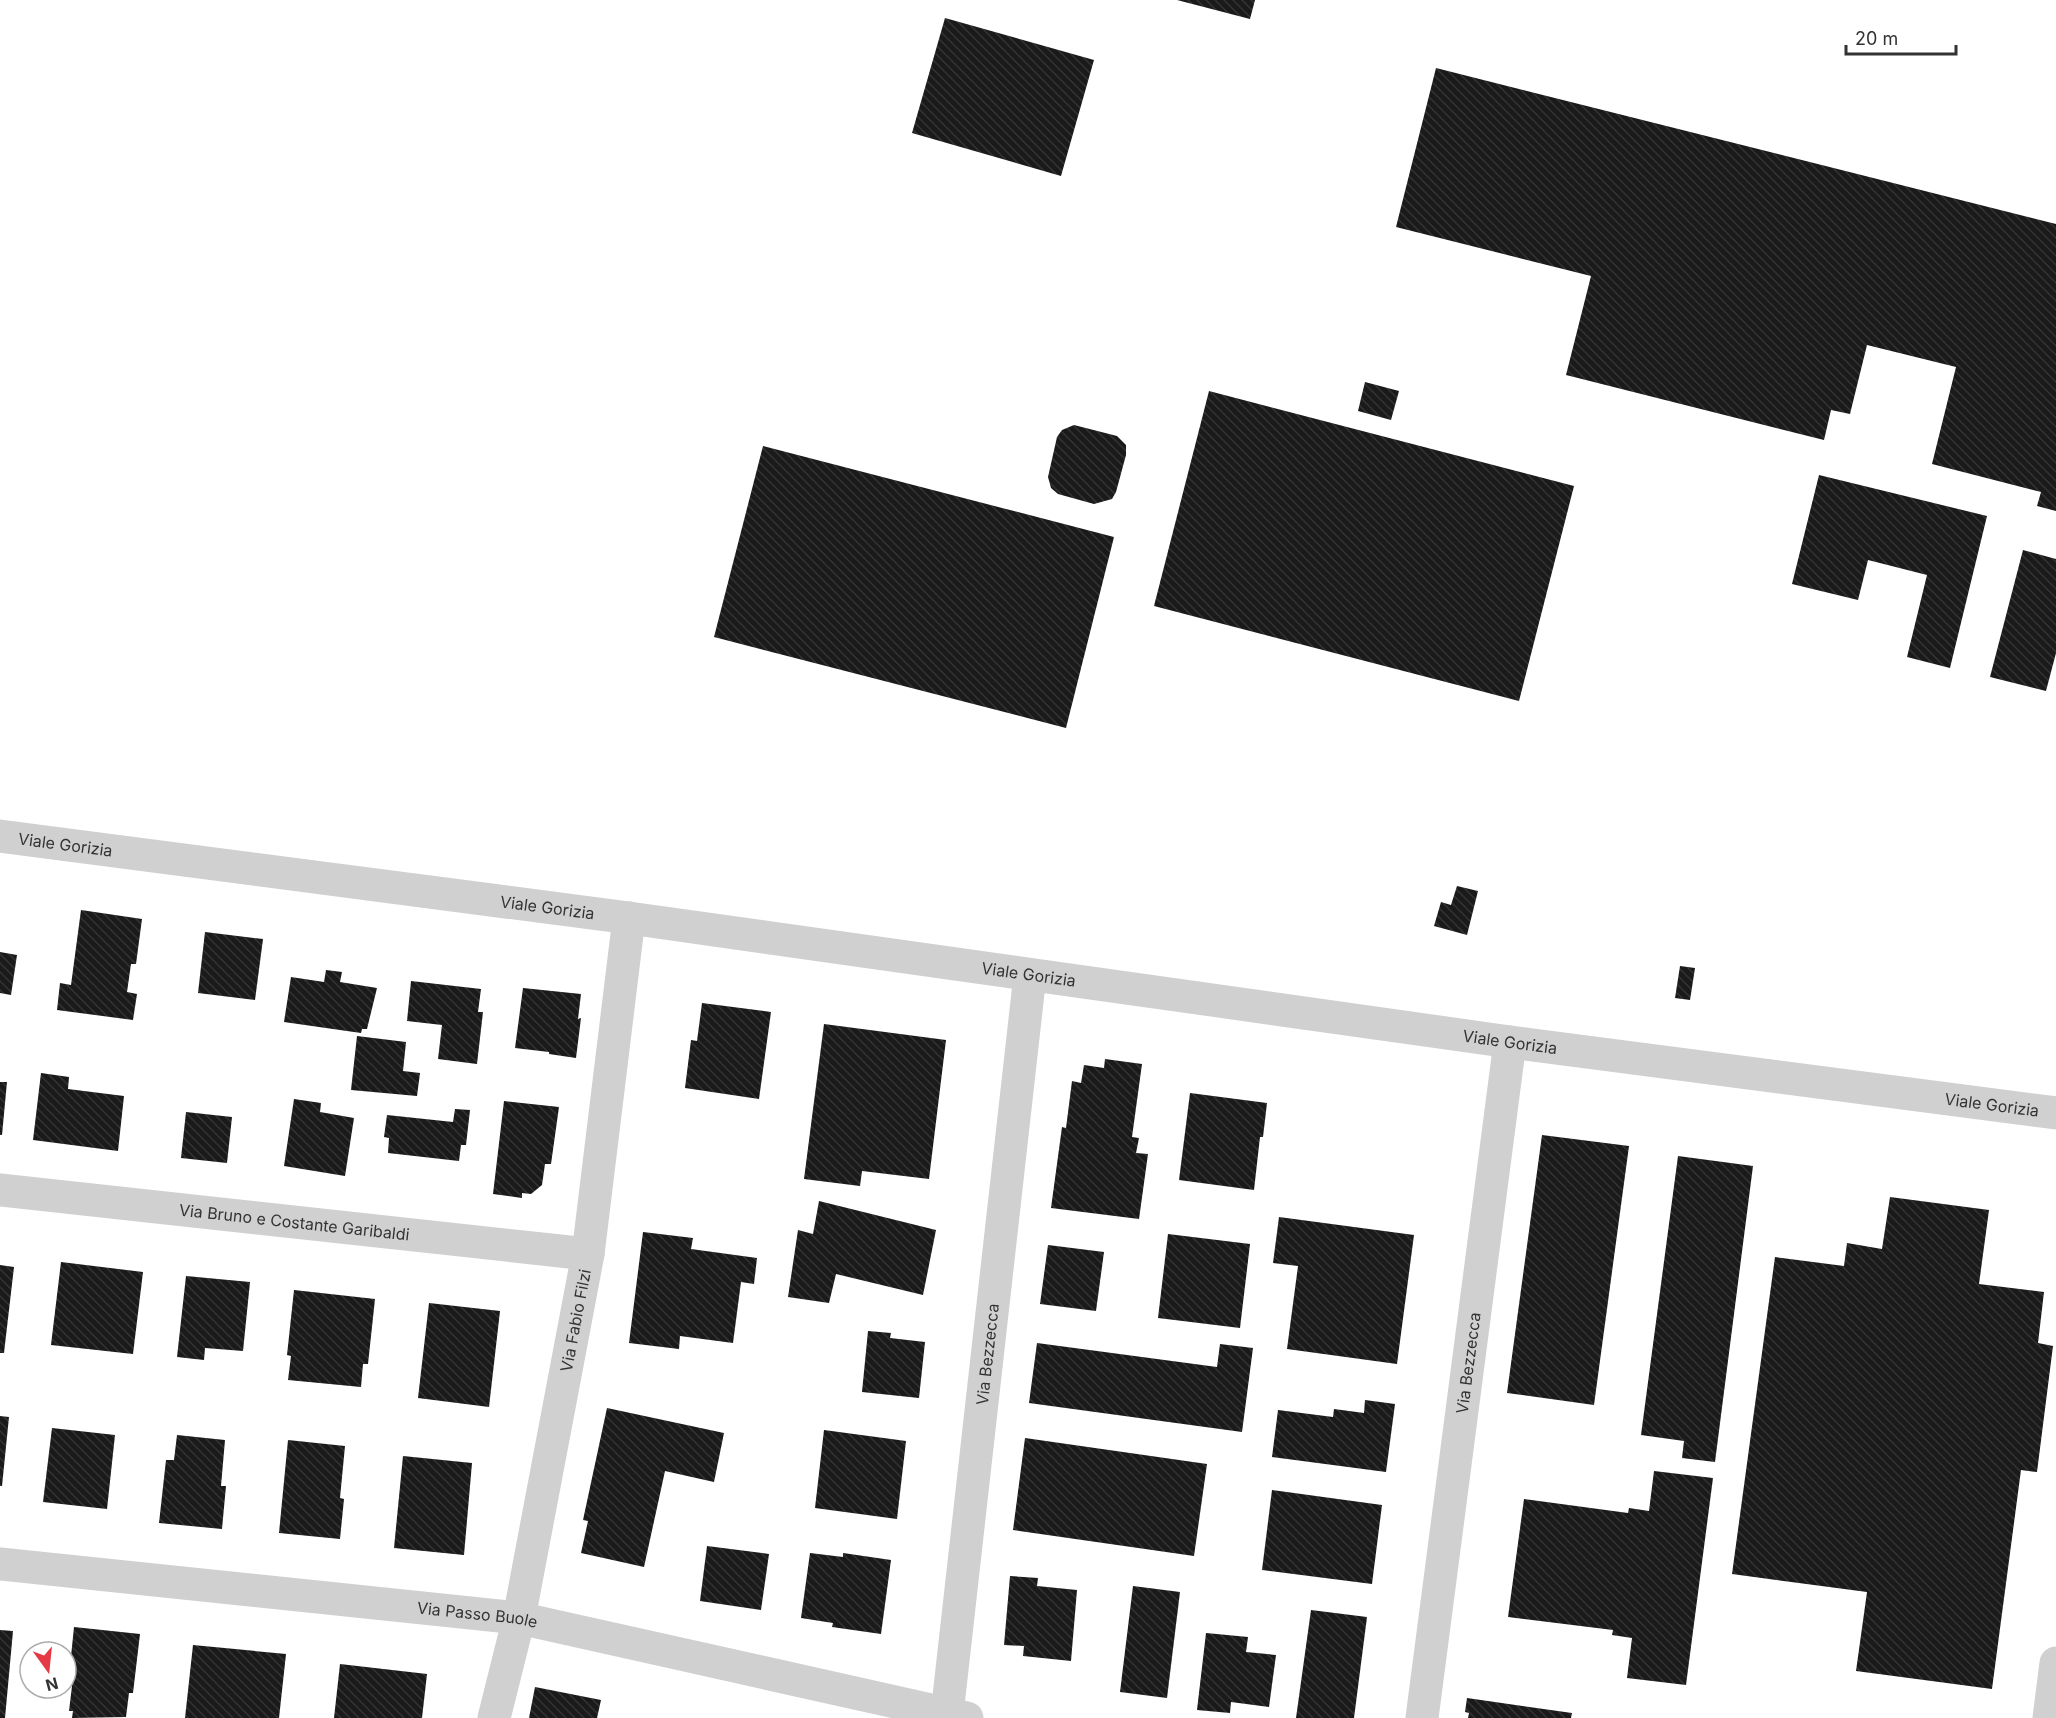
<svg xmlns="http://www.w3.org/2000/svg" width="2056" height="1718" font-family="Inter,sans-serif">
	<style>
		.building { fill: url(#building-back-hatch) }
		.lines { fill: none; stroke-linecap: round; stroke-linejoin: round }
		.minor { stroke: #d0d0d0; stroke-width: 33 }
		.labels { text-anchor: middle; dominant-baseline: central; stroke-width: 6; stroke-linejoin: round; paint-order: stroke }
		.street-label { font-size: 16px; fill: #333; stroke: #fff }
	</style>
	<defs>
		<pattern id="building-back-hatch" width="6" height="6" patternUnits="userSpaceOnUse" patternTransform="scale(1.5)"><rect width="6" height="6" fill="#1a1a1a"/><path d="M-1 5l2 2M0 0l6 6M5-1l2 2" fill="none" stroke="#333"/></pattern>
	</defs>
	<rect width="100%" height="100%" fill="#fff"/>
	<!-- building -->
	<g class="building">
		<polygon points="1177,0 1255,0 1250,19"/>
		<polygon points="945,18 1094,60 1061,176 912,133"/>
		<polygon points="1436,68 2056,224 2056,511 2037,506 2041,492 1932,464 1956,367 1867,345 1850,414 1831,410 1824,440 1566,375 1591,276 1396,227"/>
		<polygon points="1365,382 1399,391 1391,420 1358,411"/>
		<polygon points="1209,391 1574,486 1519,701 1154,606"/>
		<polygon points="1074,425 1117,436 1126,445 1126,455 1116,492 1112,499 1094,504 1058,494 1051,488 1048,477 1057,437 1062,430"/>
		<polygon points="763,446 1114,537 1066,728 714,637"/>
		<polygon points="1819,475 1987,516 1950,668 1907,657 1927,575 1868,560 1858,600 1792,584"/>
		<polygon points="2023,550 2056,559 2056,653 2046,691 1990,677"/>
		<polygon points="1457,886 1478,891 1467,935 1434,926 1441,902 1451,905"/>
		<polygon points="81,910 142,919 136,964 131,964 127,992 137,994 133,1020 57,1010 60,983 71,985"/>
		<polygon points="205,932 263,939 255,1000 198,993"/>
		<polygon points="0,952 17,955 11,995 0,993"/>
		<polygon points="1680,966 1695,968 1690,1000 1675,998"/>
		<polygon points="326,970 342,972 340,982 377,988 367,1029 362,1029 361,1033 284,1022 291,977 324,982"/>
		<polygon points="411,981 481,989 478,1012 483,1012 477,1064 438,1059 442,1025 407,1021"/>
		<polygon points="523,988 581,994 578,1019 581,1018 576,1058 549,1054 549,1052 515,1048"/>
		<polygon points="702,1003 771,1012 759,1099 685,1088 691,1040 697,1041"/>
		<polygon points="824,1024 946,1040 929,1179 862,1171 860,1186 804,1179"/>
		<polygon points="357,1036 406,1042 403,1071 420,1073 417,1096 351,1090"/>
		<polygon points="1105,1059 1142,1064 1132,1137 1139,1138 1136,1153 1148,1154 1139,1219 1051,1208 1062,1127 1066,1128 1072,1081 1081,1083 1084,1065 1104,1068"/>
		<polygon points="41,1073 69,1077 68,1089 124,1096 118,1151 33,1140"/>
		<polygon points="0,1082 7,1082 2,1135 0,1135"/>
		<polygon points="1190,1093 1267,1103 1263,1137 1260,1137 1254,1190 1179,1180"/>
		<polygon points="294,1099 321,1103 320,1112 354,1118 345,1176 284,1166"/>
		<polygon points="504,1101 559,1107 551,1164 545,1164 542,1185 531,1194 522,1193 522,1198 493,1194"/>
		<polygon points="455,1109 470,1110 466,1145 461,1145 459,1161 388,1153 389,1138 384,1137 387,1115 453,1122"/>
		<polygon points="186,1112 232,1117 227,1163 181,1158"/>
		<polygon points="1542,1135 1629,1146 1594,1405 1507,1393"/>
		<polygon points="1678,1156 1753,1166 1715,1462 1682,1458 1684,1441 1641,1435"/>
		<polygon points="1890,1197 1989,1210 1979,1284 2044,1292 2038,1343 2053,1346 2037,1472 2021,1470 1992,1689 1856,1671 1867,1592 1732,1574 1775,1257 1844,1266 1847,1243 1882,1249"/>
		<polygon points="819,1201 936,1230 923,1295 836,1274 829,1303 788,1297 798,1230 813,1234"/>
		<polygon points="1279,1217 1414,1235 1397,1364 1287,1349 1298,1266 1273,1263"/>
		<polygon points="643,1232 693,1238 691,1249 757,1258 754,1284 741,1282 733,1343 680,1336 679,1349 629,1343"/>
		<polygon points="1168,1234 1250,1244 1240,1328 1158,1318"/>
		<polygon points="1048,1245 1104,1252 1096,1311 1040,1304"/>
		<polygon points="61,1262 143,1272 133,1354 51,1345"/>
		<polygon points="0,1265 14,1267 4,1353 0,1353"/>
		<polygon points="186,1276 250,1282 243,1351 205,1348 204,1360 177,1357"/>
		<polygon points="294,1290 375,1299 368,1364 363,1364 361,1387 288,1380 291,1356 287,1355"/>
		<polygon points="429,1303 500,1311 489,1407 418,1398"/>
		<polygon points="868,1331 891,1333 890,1338 925,1342 919,1398 862,1392"/>
		<polygon points="1037,1343 1217,1367 1220,1344 1253,1348 1242,1432 1029,1403"/>
		<polygon points="1365,1400 1395,1404 1386,1472 1272,1457 1278,1410 1333,1417 1334,1409 1364,1413"/>
		<polygon points="607,1408 724,1433 714,1482 665,1471 644,1567 581,1553 588,1521 583,1520"/>
		<polygon points="0,1416 9,1417 2,1486 0,1486"/>
		<polygon points="52,1428 115,1435 107,1509 43,1502"/>
		<polygon points="824,1430 906,1441 897,1519 815,1508"/>
		<polygon points="177,1435 225,1440 221,1486 226,1486 222,1529 159,1523 166,1460 174,1460"/>
		<polygon points="1025,1438 1207,1464 1194,1556 1013,1530"/>
		<polygon points="288,1440 345,1446 340,1498 344,1499 340,1539 279,1533"/>
		<polygon points="403,1456 472,1463 464,1555 394,1548"/>
		<polygon points="1654,1471 1713,1478 1686,1685 1627,1678 1632,1638 1612,1635 1613,1630 1508,1617 1524,1499 1628,1513 1629,1508 1649,1511"/>
		<polygon points="1272,1490 1382,1505 1372,1584 1262,1570"/>
		<polygon points="707,1546 769,1554 761,1610 700,1601"/>
		<polygon points="810,1553 843,1557 843,1553 891,1560 881,1634 832,1627 833,1623 801,1618"/>
		<polygon points="1010,1576 1038,1578 1037,1586 1077,1590 1071,1661 1023,1656 1024,1646 1004,1645"/>
		<polygon points="1133,1586 1180,1592 1167,1698 1120,1692"/>
		<polygon points="1311,1610 1367,1617 1354,1718 1296,1718"/>
		<polygon points="74,1627 140,1634 133,1693 129,1693 126,1717 72,1718 73,1711 69,1711 72,1686 68,1686"/>
		<polygon points="0,1630 13,1631 5,1718 0,1718"/>
		<polygon points="1206,1633 1248,1637 1246,1652 1276,1655 1269,1707 1231,1702 1230,1713 1197,1710"/>
		<polygon points="193,1645 286,1654 279,1718 185,1718"/>
		<polygon points="340,1664 427,1674 422,1718 334,1718"/>
		<polygon points="535,1687 601,1700 597,1718 529,1718"/>
		<polygon points="1467,1698 1572,1713 1571,1718 1468,1718 1469,1713 1465,1712"/>
	</g>
	<g class="lines">
		<!-- minor -->
		<g class="minor">
			<path id="s1" d="M 0,836 L 629,918 L 1510,1042 L 2056,1113"/>
			<path id="s2" d="M 0,1190 L 588,1254"/>
			<path id="s3" d="M 0,1564 L 519,1618 L 967,1718"/>
			<path id="s4" d="M 947,1714 L 1030,975"/>
			<path id="s5" d="M 494,1718 L 519,1618 L 588,1254 L 629,918"/>
			<path id="s6" d="M 1422,1718 L 1510,1042"/>
			<polyline points="2049,1718 2056,1663"/>
		</g>
	</g>
	<g class="labels">
		<!-- street labels -->
		<g class="street-label">
			<text stroke="none"><textPath href="#s1" startOffset="66">Viale Gorizia</textPath></text>
			<text stroke="none"><textPath href="#s1" startOffset="552">Viale Gorizia</textPath></text>
			<text stroke="none"><textPath href="#s1" startOffset="1038">Viale Gorizia</textPath></text>
			<text stroke="none"><textPath href="#s1" startOffset="1524">Viale Gorizia</textPath></text>
			<text stroke="none"><textPath href="#s1" startOffset="2010">Viale Gorizia</textPath></text>
			<text stroke="none"><textPath href="#s2" startOffset="296">Via Bruno e Costante Garibaldi</textPath></text>
			<text stroke="none"><textPath href="#s5" startOffset="406">Via Fabio Filzi</textPath></text>
			<text stroke="none"><textPath href="#s4" startOffset="362">Via Bezzecca</textPath></text>
			<text stroke="none"><textPath href="#s6" startOffset="358">Via Bezzecca</textPath></text>
			<text stroke="none"><textPath href="#s3" startOffset="480">Via Passo Buole</textPath></text>
		</g>
	</g>
	<!-- north arrow -->
	<g transform="translate(48 1670) rotate(165)"><circle r="28" fill="#ffffff" stroke="#adadad" stroke-width="1.5"/>
	<path d="M0-4.5L10 22L0 15L-10 22Z" fill="#e63946"/>
	<text y="-9" font-size="16" font-weight="bold" text-anchor="middle" fill="#333333">N</text>
	</g>
	<!-- scale -->
	<path d="M1846 45v9h110v-9" fill="none" stroke="#333333" stroke-width="3"/>
	<text x="1855" y="45" font-size="18" fill="#333333" stroke="#ffffff" stroke-width="4.5" paint-order="stroke">20 m</text>
</svg>
